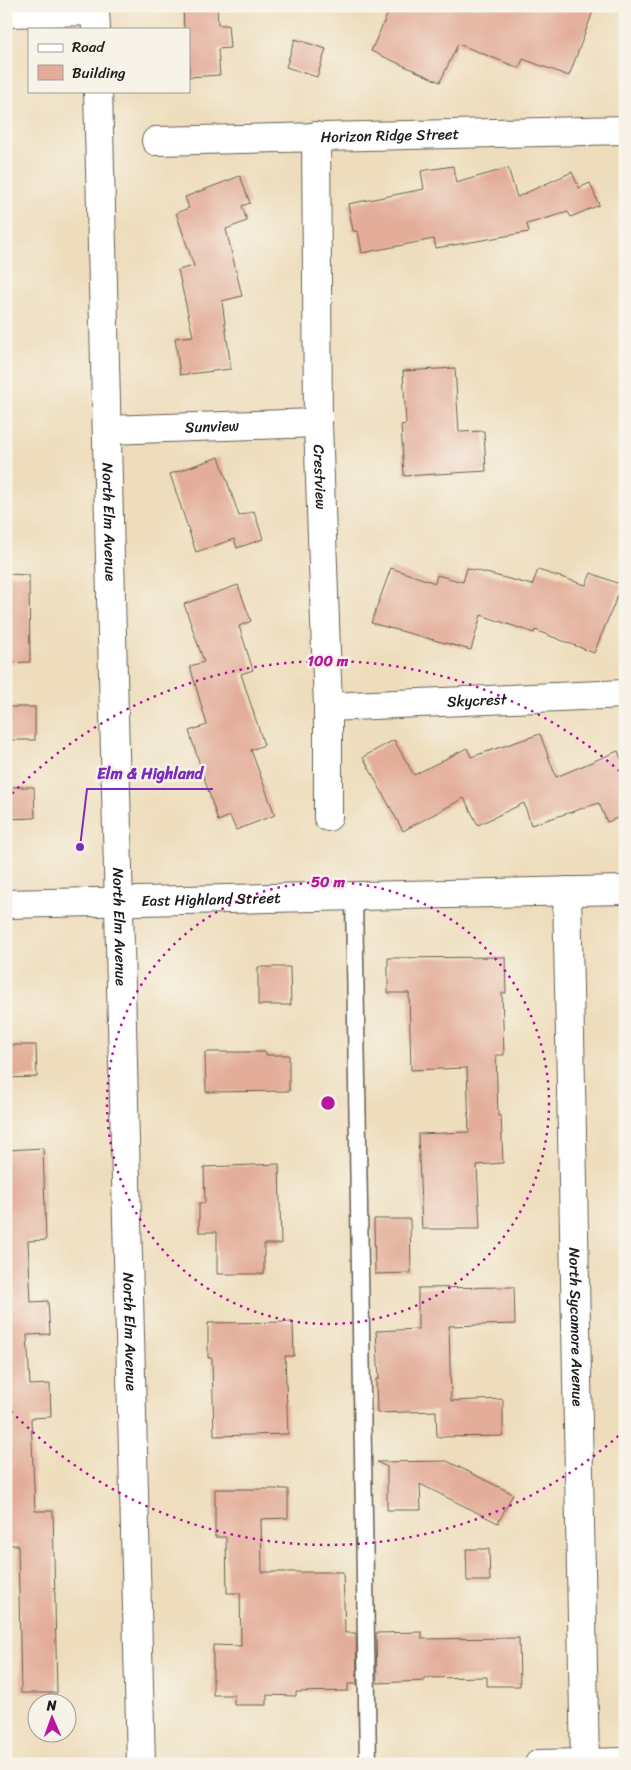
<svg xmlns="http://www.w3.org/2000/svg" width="631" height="1770" font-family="Sriracha,sans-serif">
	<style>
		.building { fill: #e3ad99 }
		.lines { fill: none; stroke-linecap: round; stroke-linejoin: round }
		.service-casing { stroke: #666054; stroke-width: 19 }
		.minor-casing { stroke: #666054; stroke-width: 30 }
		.service { stroke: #fff; stroke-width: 16 }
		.minor { stroke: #fff; stroke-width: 28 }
		.ring { fill: none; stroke: #b5179e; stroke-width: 2.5; stroke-dasharray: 2.5 5 }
		.labels { text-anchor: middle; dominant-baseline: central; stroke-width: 5; stroke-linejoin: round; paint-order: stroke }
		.street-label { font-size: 15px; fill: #1c1c1c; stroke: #f7f3e8 }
		.centre { fill: #b5179e; stroke: #f7f3e8; stroke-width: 2.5 }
		.ring-label { font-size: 15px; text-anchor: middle; font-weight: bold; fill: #b5179e; stroke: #f7f3e8; stroke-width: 5; stroke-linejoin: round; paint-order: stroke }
		.leader { fill: none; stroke: #7b2cbf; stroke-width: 2 }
		.callout-dot { fill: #7b2cbf; stroke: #f7f3e8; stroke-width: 2 }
		.callout-label { font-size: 16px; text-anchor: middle; font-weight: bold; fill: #7b2cbf; stroke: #f7f3e8; stroke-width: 5; stroke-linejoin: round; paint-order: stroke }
	</style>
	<rect width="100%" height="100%" fill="#f7f3e8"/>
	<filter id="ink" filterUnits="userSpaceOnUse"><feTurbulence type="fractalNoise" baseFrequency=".02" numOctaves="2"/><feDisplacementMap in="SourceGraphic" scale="10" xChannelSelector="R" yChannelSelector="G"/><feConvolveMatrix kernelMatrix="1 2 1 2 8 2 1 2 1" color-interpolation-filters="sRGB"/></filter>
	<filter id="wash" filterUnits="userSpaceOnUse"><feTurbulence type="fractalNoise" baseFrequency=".0096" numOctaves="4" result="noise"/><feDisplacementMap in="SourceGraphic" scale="20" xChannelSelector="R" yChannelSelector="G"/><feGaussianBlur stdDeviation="1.12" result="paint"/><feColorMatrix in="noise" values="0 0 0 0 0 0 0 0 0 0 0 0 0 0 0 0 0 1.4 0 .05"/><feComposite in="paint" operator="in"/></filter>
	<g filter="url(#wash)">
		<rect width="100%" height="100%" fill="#eeddbc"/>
		<g id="blocks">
			<!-- building -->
			<g class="building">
				<polygon points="183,6 217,6 218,25 228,25 230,48 218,49 220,75 189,77 189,29 184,29"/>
				<polygon points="391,6 595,6 569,76 523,59 519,68 458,44 440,82 371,51"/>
				<polygon points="295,39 326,49 317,77 286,67"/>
				<polygon points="453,166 456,183 508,168 517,197 572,172 579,188 590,183 599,205 571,217 568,212 527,224 529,232 436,248 434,239 362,253 358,231 353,231 348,204 424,189 421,171"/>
				<polygon points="240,176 250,203 242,206 247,221 226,229 242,296 222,301 231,369 180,375 175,338 193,336 178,270 194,266 176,213 189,208 185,197"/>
				<polygon points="455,368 459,432 484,431 486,471 404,476 401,425 406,424 403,371"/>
				<polygon points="219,457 239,516 254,511 263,539 237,548 234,539 196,552 170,474"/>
				<polygon points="391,568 435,583 437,575 463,582 467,568 532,585 538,570 586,585 591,573 622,585 594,653 535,630 534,633 481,615 471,650 371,623"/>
				<polygon points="6,574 29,575 30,662 6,663"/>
				<polygon points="238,585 251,621 239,626 253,670 241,674 264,745 251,750 275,815 236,830 230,816 218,821 189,731 207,725 190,666 204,662 184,604"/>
				<rect x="6" y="707" width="29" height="33"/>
				<polygon points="540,734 556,777 618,751 625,768 625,815 607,822 599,803 531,825 524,803 478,825 464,798 403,831 363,757 394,740 414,775 467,748 471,757"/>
				<polygon points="6,787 34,787 35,818 6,819"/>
				<polygon points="505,957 506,993 502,993 504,1055 496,1055 498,1116 501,1116 503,1163 477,1165 480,1229 422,1229 418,1134 469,1132 467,1068 411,1070 409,993 388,993 388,958"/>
				<polygon points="258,967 290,967 291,1005 258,1005"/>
				<polygon points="6,1045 36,1045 37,1077 6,1078"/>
				<polygon points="205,1052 266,1052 266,1055 289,1055 289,1091 206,1092"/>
				<polygon points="43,1148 46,1240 28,1241 31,1302 48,1301 50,1334 27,1335 30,1385 50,1384 51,1417 31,1418 35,1511 53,1511 57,1693 21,1693 18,1545 6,1545 6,1150"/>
				<polygon points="279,1164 281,1244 264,1244 264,1274 217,1274 217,1232 199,1232 199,1203 205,1203 204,1167"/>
				<polygon points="374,1219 410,1219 411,1273 375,1274"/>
				<polygon points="514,1287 515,1324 449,1326 451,1401 503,1399 503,1436 437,1437 436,1411 377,1413 376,1379 379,1379 376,1331 418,1329 418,1288"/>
				<polygon points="293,1322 294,1356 285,1356 288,1434 214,1436 212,1358 208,1358 208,1323"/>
				<polygon points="447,1461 513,1494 498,1523 420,1484 421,1510 387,1510 387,1467 377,1462"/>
				<polygon points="215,1489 288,1489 288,1518 261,1519 262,1572 343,1572 345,1633 356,1633 357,1684 348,1684 348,1691 296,1692 296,1696 267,1695 267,1705 234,1705 234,1695 213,1695 213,1645 241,1646 240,1593 227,1593 226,1537 215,1537"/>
				<polygon points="466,1549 489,1549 490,1581 467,1581"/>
				<polygon points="422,1632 422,1639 519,1638 520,1686 487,1686 487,1677 424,1678 424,1681 377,1683 376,1633"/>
			</g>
		</g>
	</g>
	<g filter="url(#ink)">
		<use href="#blocks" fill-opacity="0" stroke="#666054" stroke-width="1"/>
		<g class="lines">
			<defs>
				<polyline id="service" points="354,896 368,1764"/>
				<g id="minor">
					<polyline points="6,13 95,11 96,29"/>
					<path id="s1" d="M 98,91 L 141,1764"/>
					<path id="s2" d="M 316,136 L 318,423 L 328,707 L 328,817"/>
					<path id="s3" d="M 156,141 L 625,130"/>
					<path id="s4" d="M 107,430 L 318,423"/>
					<path id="s5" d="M 328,707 L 625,694"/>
					<path id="s6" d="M 567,891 L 585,1764"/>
					<path id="s7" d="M 6,904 L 625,890"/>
					<polyline points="539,1764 625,1762"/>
				</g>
			</defs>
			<!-- service casing -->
			<use href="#service" class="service-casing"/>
			<!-- minor casing -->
			<use href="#minor" class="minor-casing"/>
			<!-- service -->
			<use href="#service" class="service"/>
			<!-- minor -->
			<use href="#minor" class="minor"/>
		</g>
	</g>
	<!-- distance rings -->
	<g class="ring">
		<circle cx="328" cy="1103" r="221"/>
		<path d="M624 1431A442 442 0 0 1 7 1407M7 799A442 442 0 0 1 624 775"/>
	</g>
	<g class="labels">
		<!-- street labels -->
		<g class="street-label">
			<text stroke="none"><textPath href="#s3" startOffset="234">Horizon Ridge Street</textPath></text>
			<text stroke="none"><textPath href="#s4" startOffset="105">Sunview</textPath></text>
			<text stroke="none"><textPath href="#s2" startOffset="341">Crestview</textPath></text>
			<text stroke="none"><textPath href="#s1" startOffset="431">North Elm Avenue</textPath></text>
			<text stroke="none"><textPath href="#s5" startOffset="149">Skycrest</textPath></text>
			<text stroke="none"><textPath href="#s7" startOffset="205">East Highland Street</textPath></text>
			<text stroke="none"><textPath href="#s1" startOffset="836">North Elm Avenue</textPath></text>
			<text stroke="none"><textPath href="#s6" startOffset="436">North Sycamore Avenue</textPath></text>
			<text stroke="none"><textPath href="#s1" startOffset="1241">North Elm Avenue</textPath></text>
		</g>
	</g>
	<circle cx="328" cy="1103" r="8" class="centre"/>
	<g class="ring-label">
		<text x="328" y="666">100 m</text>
		<text x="328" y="887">50 m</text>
	</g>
	<!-- callouts -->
	<path class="leader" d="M80 847L87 789H213"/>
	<circle class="callout-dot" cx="80" cy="847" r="5"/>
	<g class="callout-label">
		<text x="150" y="779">Elm &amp; Highland</text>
	</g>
	<!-- margin -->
	<rect width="631" height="1770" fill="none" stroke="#f7f3e8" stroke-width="25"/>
	<!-- legend -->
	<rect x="28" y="28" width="162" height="65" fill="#f7f3e8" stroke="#9f9d96"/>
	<rect x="38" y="44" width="25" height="8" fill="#ffffff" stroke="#9f9d96"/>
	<text x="72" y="52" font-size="15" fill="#1c1c1c">Road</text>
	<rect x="38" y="65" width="25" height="15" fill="#e3ad99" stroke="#9f9d96"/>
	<text x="72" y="78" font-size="15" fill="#1c1c1c">Building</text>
	<!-- north arrow -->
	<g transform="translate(52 1718) rotate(358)"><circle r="24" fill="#f7f3e8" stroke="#9f9d96"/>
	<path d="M0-4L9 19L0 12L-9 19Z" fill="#b5179e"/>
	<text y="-8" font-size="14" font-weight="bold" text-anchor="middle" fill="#1c1c1c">N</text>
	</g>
</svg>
